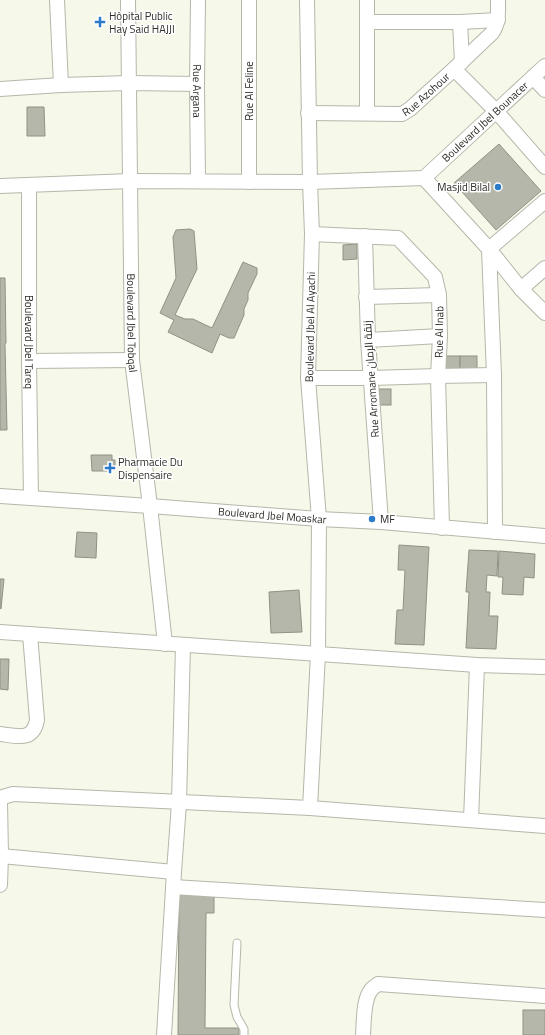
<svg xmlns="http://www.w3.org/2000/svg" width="545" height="1035" font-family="'Titillium Web',Cairo,sans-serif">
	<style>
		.building { fill: #b5b7aa; stroke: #909285 }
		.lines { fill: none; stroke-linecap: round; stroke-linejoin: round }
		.service-casing { stroke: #b5b7aa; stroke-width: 9 }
		.minor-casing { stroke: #b5b7aa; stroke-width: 16 }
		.service { stroke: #fff; stroke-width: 7 }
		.minor { stroke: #fff; stroke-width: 14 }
		.poi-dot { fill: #2c7bca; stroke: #fff; stroke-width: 1.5 }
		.labels { text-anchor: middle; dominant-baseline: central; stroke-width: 3; stroke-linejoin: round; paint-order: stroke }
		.poi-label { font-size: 11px; fill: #2b2c27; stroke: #fff; text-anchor: start }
		.street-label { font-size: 11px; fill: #2b2c27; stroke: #fff }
	</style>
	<rect width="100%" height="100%" fill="#f6f8ea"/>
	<!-- building -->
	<g class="building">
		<polygon points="27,107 44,107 45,136 27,136"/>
		<polygon points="499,144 541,191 496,230 454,183"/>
		<polygon points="190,229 194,231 197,269 175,315 185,319 193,319 212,328 243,262 257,268 257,274 248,293 248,300 244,309 244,315 234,338 229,338 220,334 212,353 168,332 174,320 160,313 176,278 173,237 176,230"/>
		<polygon points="357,244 357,259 343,260 343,245"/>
		<polygon points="0,278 5,278 6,343 5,344 7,430 0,430"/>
		<rect x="442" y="356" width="18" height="13"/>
		<rect x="460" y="356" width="17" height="13"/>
		<rect x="379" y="389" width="12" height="16"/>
		<polygon points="91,455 112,455 112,460 115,460 115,466 112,466 112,471 92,471"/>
		<polygon points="77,532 97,533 96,558 75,557"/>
		<polygon points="399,545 429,547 424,645 395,644 397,610 403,610 405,570 398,570"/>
		<polygon points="469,550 498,551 497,576 487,575 486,592 490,592 489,616 498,616 496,649 466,648 469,592 466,592"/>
		<polygon points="499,551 535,554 534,578 524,577 523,595 502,594 503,577 498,577"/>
		<polygon points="0,579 4,579 1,609 0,608"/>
		<polygon points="299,590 302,632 271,633 269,592"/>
		<polygon points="0,659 9,659 8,690 0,689"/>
		<polygon points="179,891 214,891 214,913 206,913 205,1028 239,1028 239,1035 178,1035"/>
		<rect x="523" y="1010" width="22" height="25"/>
	</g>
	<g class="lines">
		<defs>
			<polyline id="service" points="237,943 234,1005 237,1017 244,1029 244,1035"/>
			<g id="minor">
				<polyline points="57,0 61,85"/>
				<path id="s1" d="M 128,0 L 132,360 L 150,506 L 165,644"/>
				<path id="s2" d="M 198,0 L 197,84 L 198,181"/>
				<polyline points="249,0 249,182"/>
				<polyline points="307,0 310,182 312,234 308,378 319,519 318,654 310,808"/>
				<polyline points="367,22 460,22 498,20"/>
				<polyline points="460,22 462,62"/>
				<polyline points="454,69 496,111 545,167"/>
				<polyline points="533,77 545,90"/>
				<polyline points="0,89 61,85 129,83 197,84"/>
				<path id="s3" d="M 308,113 L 402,114 L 410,109 L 454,69 L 492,33 C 499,23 498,13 498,0"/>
				<polyline points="367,113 367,0"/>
				<path id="s4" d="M 424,178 L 545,66"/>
				<path id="s5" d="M 29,185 L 29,361 L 31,498"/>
				<polyline points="0,186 131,181 310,182 424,178 489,249 521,289 545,313"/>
				<polyline points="312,234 398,238 435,277 439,295 440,336 438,376 442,528"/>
				<polyline points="365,236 368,340 381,522"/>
				<polyline points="521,289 545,268"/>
				<polyline points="366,297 439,295"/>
				<polyline points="368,340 440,336"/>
				<polyline points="29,361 132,360"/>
				<polyline points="308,378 371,378 438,376 494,375"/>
				<path id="s6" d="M 0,496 L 150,506 L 319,519 L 381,522 L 545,536"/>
				<polyline points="495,532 494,375 489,249 545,201"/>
				<polyline points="0,632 477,665 545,667"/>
				<path d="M 0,734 C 17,736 33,742 37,720 L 30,634"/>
				<polyline points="471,820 477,665"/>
				<polyline points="1,856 174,872"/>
				<polyline points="0,885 1,856 0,801 3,797 13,794 310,808 545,826"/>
				<polyline points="173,887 545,910"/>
				<polyline points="164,1035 174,872 179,803 183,645"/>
				<path d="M 363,1035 C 364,1022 363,1000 371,990 C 373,987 376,986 378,984 L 545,996"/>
			</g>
		</defs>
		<!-- service casing -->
		<use href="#service" class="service-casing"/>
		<!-- minor casing -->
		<use href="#minor" class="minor-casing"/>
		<!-- service -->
		<use href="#service" class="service"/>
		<!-- minor -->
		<use href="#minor" class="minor"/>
	</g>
	<!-- markers -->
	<g class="poi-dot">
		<path d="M98 16h4v4h4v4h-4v4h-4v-4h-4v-4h4z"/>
		<circle cx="498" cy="187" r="4"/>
		<path d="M108 462h4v4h4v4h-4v4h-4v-4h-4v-4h4z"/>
		<circle cx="372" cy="519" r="4"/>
	</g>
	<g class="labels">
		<!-- poi labels -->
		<g class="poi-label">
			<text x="109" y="16">Hôpital Public<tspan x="109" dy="13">Hay Said HAJJI</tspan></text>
			<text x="490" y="187" text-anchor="end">Masjid Bilal</text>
			<text x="118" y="462">Pharmacie Du<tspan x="118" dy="13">Dispensaire</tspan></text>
			<text x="380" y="519">MF</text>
		</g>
		<!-- street labels -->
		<g class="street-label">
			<text stroke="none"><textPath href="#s2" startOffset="91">Rue Argana</textPath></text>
			<text transform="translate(249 91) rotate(-90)">Rue Al Feline</text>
			<text stroke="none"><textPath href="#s3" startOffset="125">Rue Azohour</textPath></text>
			<text stroke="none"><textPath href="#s4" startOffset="83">Boulevard Jbel Bounacer</textPath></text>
			<text stroke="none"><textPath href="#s1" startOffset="323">Boulevard Jbel Tobqal</textPath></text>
			<text transform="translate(310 327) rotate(-89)">Boulevard Jbel Al Ayachi</text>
			<text transform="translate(439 332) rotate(-89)">Rue Al Inab</text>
			<text stroke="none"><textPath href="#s5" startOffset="157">Boulevard Jbel Tareq</textPath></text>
			<text transform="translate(371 379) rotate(-94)">Rue Arromane زنقة الرمان</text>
			<text stroke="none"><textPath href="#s6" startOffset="273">Boulevard Jbel Moaskar</textPath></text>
		</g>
	</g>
</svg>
